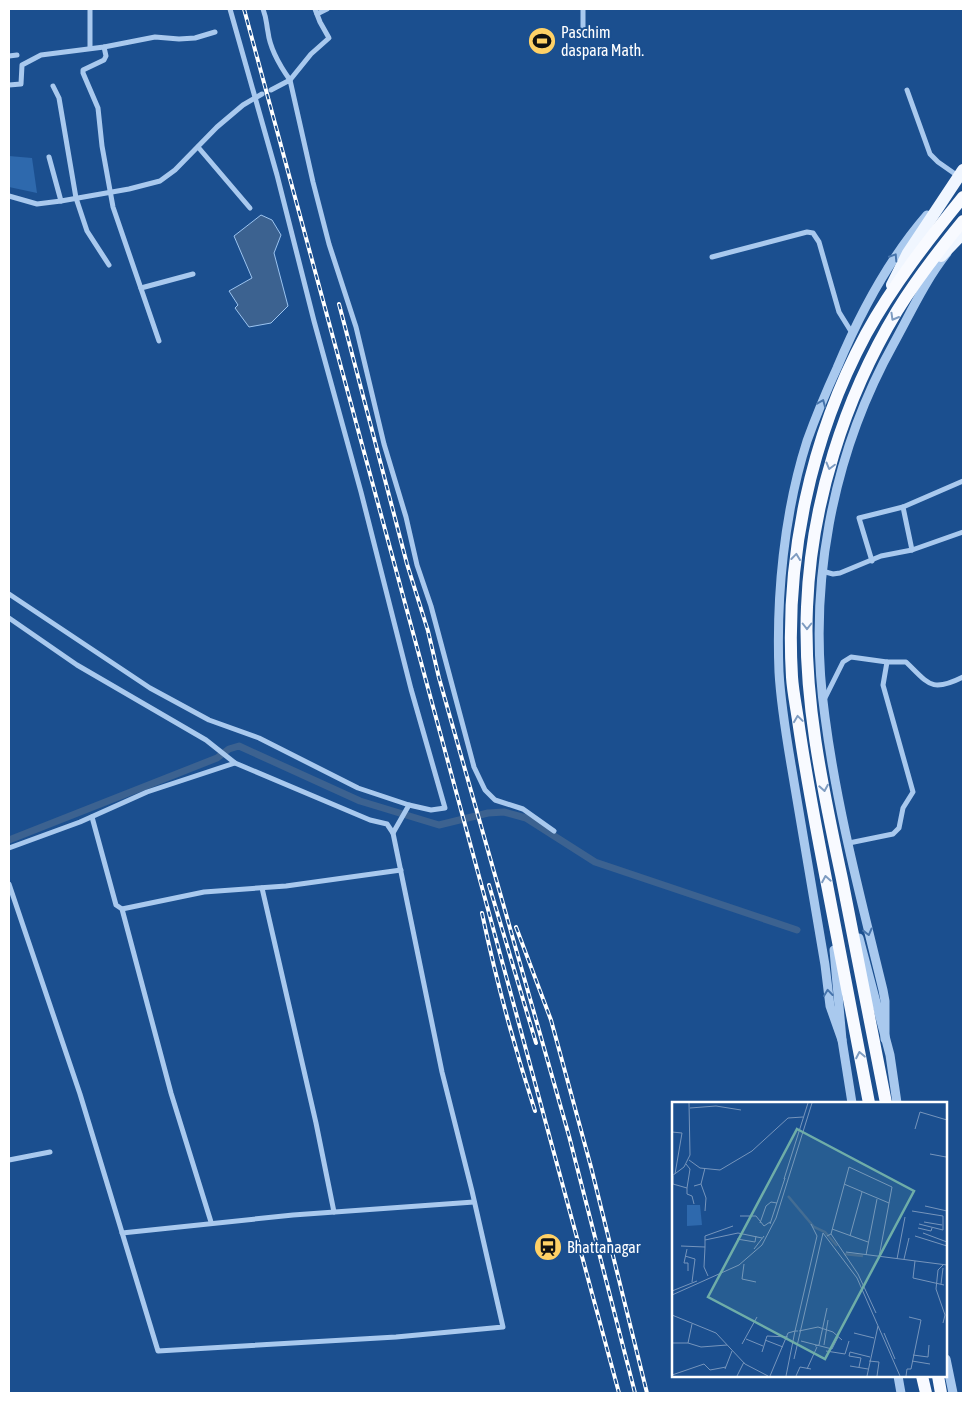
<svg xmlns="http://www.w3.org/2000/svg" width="972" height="1402" font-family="'Asap Condensed',sans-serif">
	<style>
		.green { fill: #2e69ad }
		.water { fill: #3c6290; stroke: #9cc4f0 }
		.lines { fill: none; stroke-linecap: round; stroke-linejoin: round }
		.canal { stroke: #3c6290; stroke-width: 7 }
		.minor { stroke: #a9c9ee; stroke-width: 5 }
		.tertiary { stroke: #a9c9ee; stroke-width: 9 }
		.primary { stroke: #f0f6ff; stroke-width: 12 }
		.trunk { stroke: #f8faff; stroke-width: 12 }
		.rail-casing { stroke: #fff; stroke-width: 4 }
		.rail { stroke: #1b4f8f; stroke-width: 2; stroke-dasharray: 5.5; stroke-linecap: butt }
		.oneway { stroke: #4674ac }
		.oneway2 { stroke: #7e9cc1 }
		.labels { text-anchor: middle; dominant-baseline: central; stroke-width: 4; stroke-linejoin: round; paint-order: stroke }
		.poi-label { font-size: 16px; fill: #fff; stroke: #1b4f8f; text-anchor: start }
		.inset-river { fill: none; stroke: #3c6290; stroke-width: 2.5 }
		.inset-road { fill: none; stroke: #7695bc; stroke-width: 1 }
		.view { fill: #6fada8; fill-opacity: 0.15; stroke: #6fada8; stroke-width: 2.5 }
		.inset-edge { fill: none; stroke: #fff; stroke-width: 2.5 }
	</style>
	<rect width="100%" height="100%" fill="#1b4f8f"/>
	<!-- green -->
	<g class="green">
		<polygon points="547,32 550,47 538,49 535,35"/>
		<polygon points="9,156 32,158 37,193 9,187"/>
	</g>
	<!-- water -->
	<polygon class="water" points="261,215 272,220 281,235 274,253 288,306 271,323 249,327 235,308 238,305 229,291 252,278 234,236"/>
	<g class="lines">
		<!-- canal -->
		<polyline class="canal" points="9,840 217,758 229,749 239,746 360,801 439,825 488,813 504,812 526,818 595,862 797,930"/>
		<!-- minor -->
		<g class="minor">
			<path d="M 263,9 C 267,20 266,22 268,32 C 270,49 280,66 290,80 L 311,54 L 329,38 L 320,22 L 315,9"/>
			<polyline points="583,9 583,36"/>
			<polyline points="317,14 327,9"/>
			<polyline points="104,47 106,56 104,60 83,70 83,73 98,108 102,146 113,207 159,341"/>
			<polyline points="90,48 90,9"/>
			<polyline points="9,56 17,55"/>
			<polyline points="9,85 21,84 22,65 41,55 104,47 155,37 179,39 195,38 215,32"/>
			<polyline points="53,86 59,98 76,198 87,231 109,265"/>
			<polyline points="271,90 290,80 313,182 329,244 356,327 384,444 406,517 417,565 431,606 474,767 485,790 495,800 523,809 554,831"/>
			<polyline points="907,90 930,154 938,162 958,176"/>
			<polyline points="198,147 250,208"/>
			<polyline points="49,157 61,201"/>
			<polyline points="9,196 37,204 61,201 129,189 160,181 175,170 217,127 243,105 262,94"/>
			<polyline points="712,257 807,232 813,233 819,242 839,312 852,333"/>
			<polyline points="141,288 193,274"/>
			<polyline points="903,507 912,550"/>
			<polyline points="872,561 859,518 903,507 963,481"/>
			<polyline points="822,571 833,574 840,573 881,556 912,550 963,532"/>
			<polyline points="9,594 150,688 209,720 259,738 358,788 409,805 431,810 445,808 411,689 361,492 314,321 277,175 230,9"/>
			<polyline points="9,618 77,665 206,740 235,763 370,820 387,824 393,833 442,1072 472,1191 503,1327 396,1337 158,1351 80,1094 9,884"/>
			<path d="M 824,700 L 843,662 L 851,657 L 887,662 L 906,662 C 929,684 931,693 963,677"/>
			<polyline points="92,817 116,905 122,909 171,1093 211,1222"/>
			<polyline points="393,833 409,805"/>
			<polyline points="849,843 893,834 899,828 903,808 913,792 883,685 887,662"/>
			<polyline points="9,848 80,822 147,792 235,763"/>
			<polyline points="262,888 316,1123 334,1212"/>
			<polyline points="122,909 204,892 286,886 401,870"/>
			<polyline points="9,1160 50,1152"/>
			<polyline points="122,1233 293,1215 474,1202"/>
		</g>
		<!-- tertiary -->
		<g class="tertiary">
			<polyline points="859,938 890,1055 897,1103"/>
			<polyline points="834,950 842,1040 852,1103"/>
			<path d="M 885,1039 L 885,1001 L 883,990 C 861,899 837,809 825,717 C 807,589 831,456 894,343 C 911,312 925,281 947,253"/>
			<path d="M 842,1040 L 830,1006 L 825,965 C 815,904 804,843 794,782 C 788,746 781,709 779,672 C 776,597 784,513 807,441 C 816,416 826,392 837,368 C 860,313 888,260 927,215"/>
			<polyline points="946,1359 953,1393"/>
			<polyline points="898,1376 901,1393"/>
		</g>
		<!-- primary -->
		<g class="primary">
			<polyline points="941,256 963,233"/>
			<polyline points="892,285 908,253 963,170"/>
		</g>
		<!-- trunk -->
		<g class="trunk">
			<path d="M 869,1103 C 853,1018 836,933 820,848 C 812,806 804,763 798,720 C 796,706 793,692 792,677 C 785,559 810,438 866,334 C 893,285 928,240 963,197"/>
			<path d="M 886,1103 C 871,1028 857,954 842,879 C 823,790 803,699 807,607 C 811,504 844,399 897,311 C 916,280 940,249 963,221"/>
			<polyline points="922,1376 926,1393"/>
			<polyline points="938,1376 941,1393"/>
		</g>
		<defs>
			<g id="rail">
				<polyline points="244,9 619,1393"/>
				<polyline points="339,304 407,564 428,631 439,678 569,1136 635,1393"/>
				<polyline points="489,885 536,1043"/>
				<path d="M 482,913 C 496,980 514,1046 535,1111"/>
				<polyline points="516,927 551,1020 591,1167 647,1393"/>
			</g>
		</defs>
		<!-- rail casing -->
		<use href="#rail" class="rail-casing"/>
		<!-- rail -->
		<use href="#rail" class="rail"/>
	</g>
	<!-- one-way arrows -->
	<defs><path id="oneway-chevron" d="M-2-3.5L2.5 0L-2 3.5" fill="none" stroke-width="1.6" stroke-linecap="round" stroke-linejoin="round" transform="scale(1.25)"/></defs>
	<g class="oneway">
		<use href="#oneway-chevron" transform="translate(894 257) rotate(-57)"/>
		<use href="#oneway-chevron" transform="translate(822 403) rotate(-68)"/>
		<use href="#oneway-chevron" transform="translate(868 932) rotate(76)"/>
		<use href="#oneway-chevron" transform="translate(828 993) rotate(-96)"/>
	</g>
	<g class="oneway2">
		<use href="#oneway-chevron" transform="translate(894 317) rotate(120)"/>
		<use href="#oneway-chevron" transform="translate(830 466) rotate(105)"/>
		<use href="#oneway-chevron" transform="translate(796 557) rotate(-83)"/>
		<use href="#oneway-chevron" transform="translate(807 626) rotate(90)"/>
		<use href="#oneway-chevron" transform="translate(798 719) rotate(-98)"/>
		<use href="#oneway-chevron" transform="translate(824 788) rotate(80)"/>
		<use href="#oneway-chevron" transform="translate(826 879) rotate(-100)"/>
		<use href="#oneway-chevron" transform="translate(860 1055) rotate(-101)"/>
	</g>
	<!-- icons -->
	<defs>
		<symbol id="stadium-disc" viewBox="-11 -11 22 22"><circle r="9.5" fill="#ffd166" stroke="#1b4f8f"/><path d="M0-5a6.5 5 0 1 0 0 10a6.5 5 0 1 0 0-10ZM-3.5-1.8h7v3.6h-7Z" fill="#111"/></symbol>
		<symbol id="station-disc" viewBox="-11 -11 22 22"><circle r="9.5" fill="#ffd166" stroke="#1b4f8f"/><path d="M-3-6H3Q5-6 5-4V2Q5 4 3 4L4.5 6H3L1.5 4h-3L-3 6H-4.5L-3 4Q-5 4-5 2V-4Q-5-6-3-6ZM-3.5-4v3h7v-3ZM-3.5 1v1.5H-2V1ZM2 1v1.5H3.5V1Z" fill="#111"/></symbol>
	</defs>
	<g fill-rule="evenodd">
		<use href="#stadium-disc" x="526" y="25" width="32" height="32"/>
		<use href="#station-disc" x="532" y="1231" width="32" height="32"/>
	</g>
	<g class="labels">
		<!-- poi labels -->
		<g class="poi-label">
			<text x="561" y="32">Paschim<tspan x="561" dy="18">daspara Math.</tspan></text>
			<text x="567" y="1247">Bhattanagar</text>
		</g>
	</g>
	<!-- overview -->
	<g transform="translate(672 1102)">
		<rect width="275" height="275" fill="#1b4f8f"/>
		<path d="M 15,103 L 28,103 L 30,123 L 15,124 Z" fill="#2e69ad"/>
		<path class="inset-river" d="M 116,94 L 142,125 L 153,130 L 165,144M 172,152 L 191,154"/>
		<path class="inset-road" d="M 18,6 L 44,4 L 69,8M 243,27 L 248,10 L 275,18M 0,30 L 10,31 L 3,72M 258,52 L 274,55 L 275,53M 17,58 L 28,66 L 48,68 L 80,49 L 116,16 L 131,15M 14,62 L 18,67 L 15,86M 0,74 L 12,65 L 18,53 L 17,1M 1,74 L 1,82 L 15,86 L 15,92 L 20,94 L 22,102M 112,77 L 136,1M 29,82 L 34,96 L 33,109M 172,82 L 217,101M 22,84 L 29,82 L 33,66M 253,104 L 275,109M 240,109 L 271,114 L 271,128 L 247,122M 68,114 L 84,114 L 92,124 L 98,120M 252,120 L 270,123M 88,121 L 94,104 L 99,100 L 105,101M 98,122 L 113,76M 246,126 L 259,129 L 260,126M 160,127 L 196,140M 251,131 L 275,140M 159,132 L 186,172 L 204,211M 155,134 L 159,132 L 177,65 L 220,85 L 207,155M 178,134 L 190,90M 243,134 L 275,144M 65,137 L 83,140 L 84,134M 33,138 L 33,134 L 61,124M 9,144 L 33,145 L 33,138 L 66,131 L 90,136M 33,145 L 32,165 L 36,174M 15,147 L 12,161 L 16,161 L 16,169M 82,147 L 92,134M 174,150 L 275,163M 194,153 L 205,97M 13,154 L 23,157 L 20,180M 225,157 L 233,115M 232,157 L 237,136M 243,159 L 241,176 L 272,183M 72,162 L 70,177 L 84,180M 269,182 L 271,166M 0,189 L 25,179M 0,193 L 67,163 L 90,143 L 104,116 L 140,1M 0,213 L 44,231 L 73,262 L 96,274M 271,221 L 273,213 L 264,187 L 266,168 L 272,162M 126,229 L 123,229 L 145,134 L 139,122M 127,229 L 146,225 L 161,230 L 170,238M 182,231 L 202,236M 212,231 L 223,257M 74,237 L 91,244M 93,238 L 111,245M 129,239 L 160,247 L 166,235M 0,241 L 16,241 L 29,245 L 55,243M 16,241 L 20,222M 70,242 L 85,215M 152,243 L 156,218M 143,244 L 147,243 L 155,206M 154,249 L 173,252 L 177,239M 90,250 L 95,234 L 116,235M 178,250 L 177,254 L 189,256 L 187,265M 178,250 L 198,255M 241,253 L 256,255 L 257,243M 122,257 L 151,131 L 185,176 L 228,274M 197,259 L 207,260 L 205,274M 240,259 L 258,262M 178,264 L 196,267M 53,267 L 60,249M 135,267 L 145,245M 0,273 L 32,262 L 38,268 L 54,265M 65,274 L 72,260M 98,274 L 116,231 L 123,229 L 114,274M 124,274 L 128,265 L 139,267M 195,274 L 206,224M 234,274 L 235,267 L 239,267 L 249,218 L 237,215"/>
		<path class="view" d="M 125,27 L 242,89 L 153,257 L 36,195 Z"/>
		<rect width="275" height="275" class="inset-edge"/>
	</g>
	<!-- border -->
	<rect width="972" height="1402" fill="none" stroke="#ffffff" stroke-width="20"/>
</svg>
